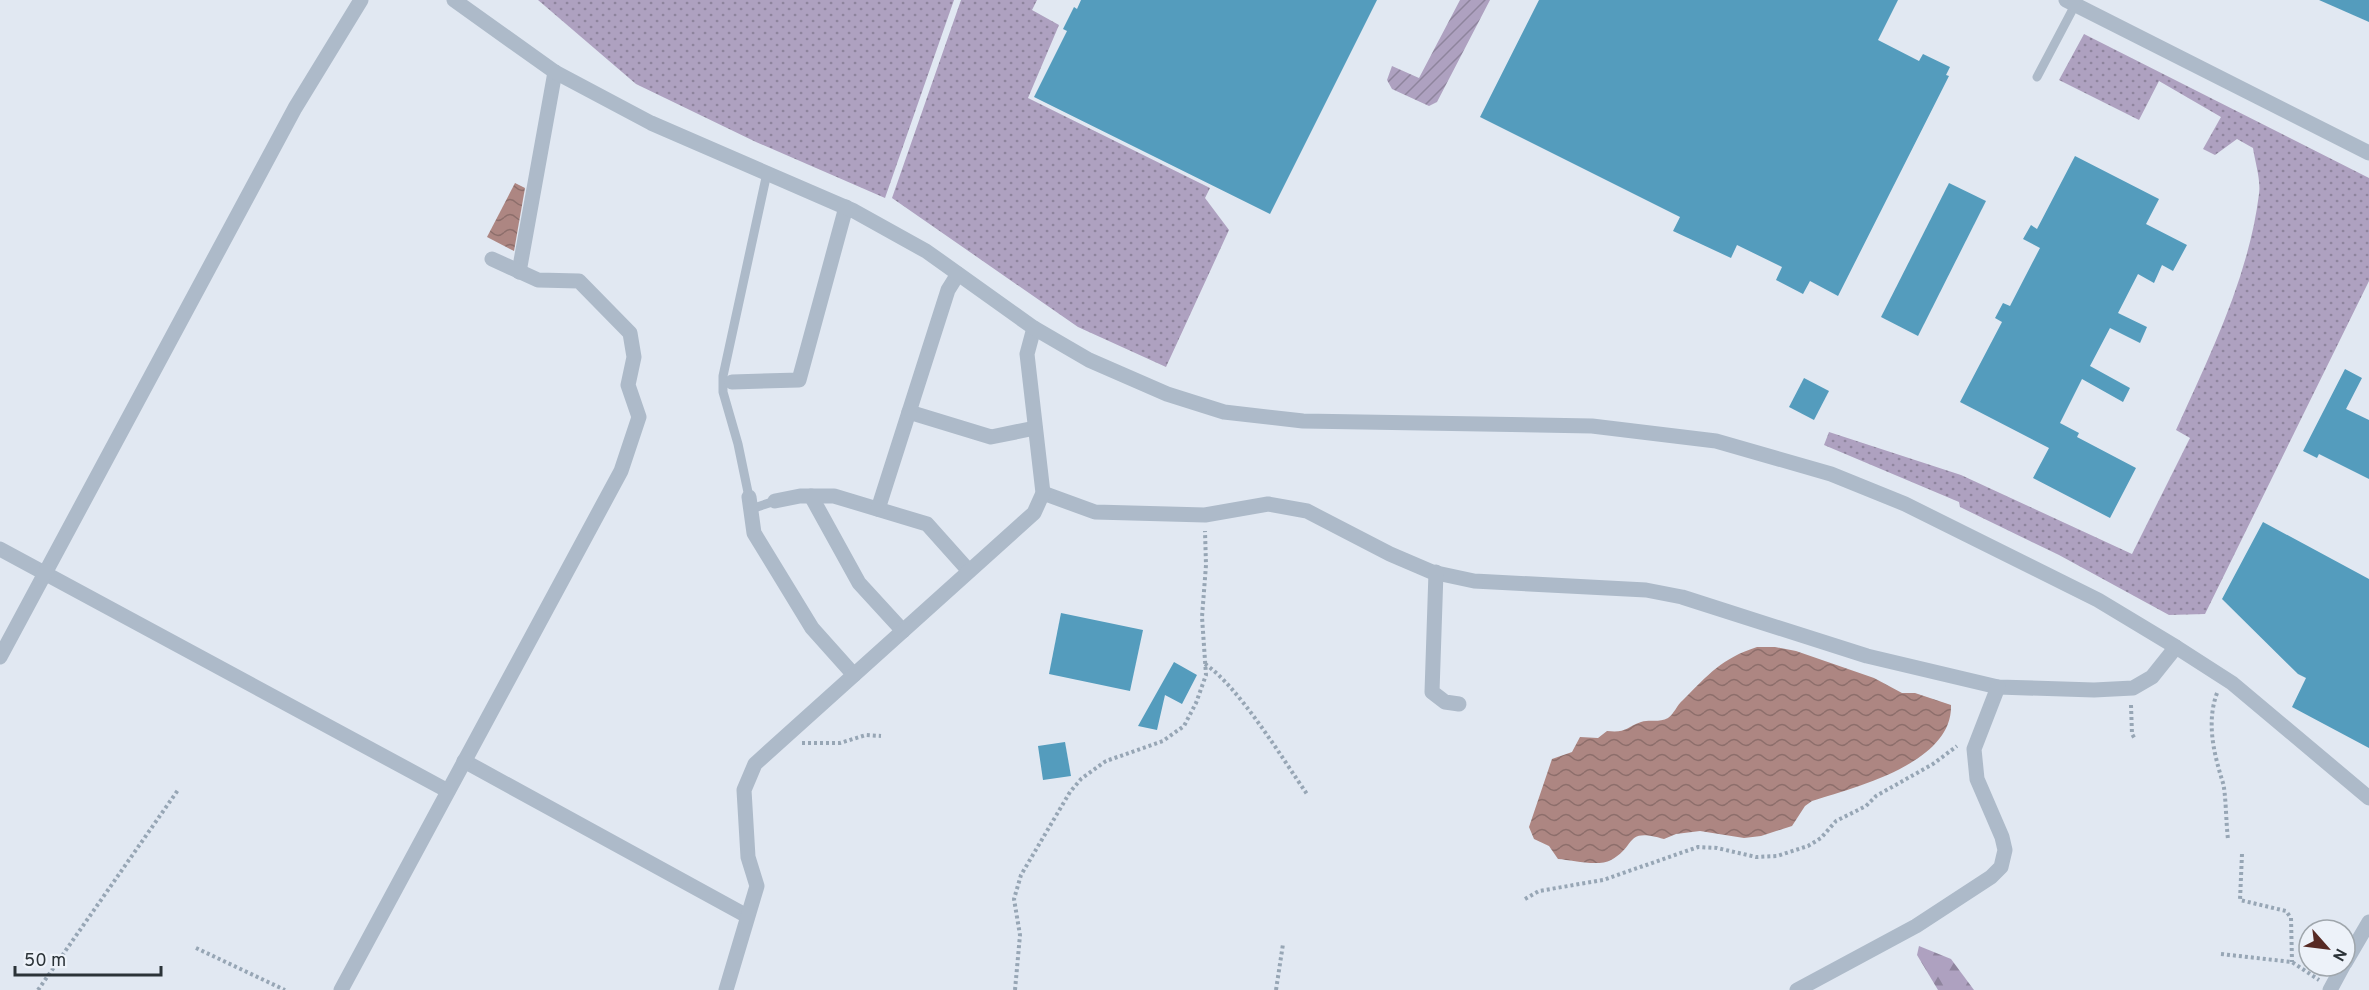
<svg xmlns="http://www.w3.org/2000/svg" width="2369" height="990" font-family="Overpass,sans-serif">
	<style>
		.grass { fill: url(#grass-dots) }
		.forest { fill: url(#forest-firs) }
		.garden { fill: url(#garden-furrows) }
		.water { fill: url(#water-waves) }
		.building { fill: #549cbd }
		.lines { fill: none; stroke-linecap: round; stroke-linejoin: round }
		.path { stroke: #97a6b5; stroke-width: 4; stroke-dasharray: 3 3; stroke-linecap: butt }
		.service { stroke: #adbac9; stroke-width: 9 }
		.minor { stroke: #adbac9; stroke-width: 15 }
		.tertiary { stroke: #adbac9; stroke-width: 15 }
	</style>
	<defs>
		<pattern id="grass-dots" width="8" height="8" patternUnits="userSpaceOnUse" patternTransform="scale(1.5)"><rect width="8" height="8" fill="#aea1c0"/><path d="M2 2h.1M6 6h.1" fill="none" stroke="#8e849d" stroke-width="1.8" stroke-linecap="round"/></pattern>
		<pattern id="forest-firs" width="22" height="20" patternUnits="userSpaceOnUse" patternTransform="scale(1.5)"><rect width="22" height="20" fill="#aea1c0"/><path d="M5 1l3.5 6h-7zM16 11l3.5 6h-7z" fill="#8e849d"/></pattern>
		<pattern id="garden-furrows" width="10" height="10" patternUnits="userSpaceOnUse" patternTransform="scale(1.5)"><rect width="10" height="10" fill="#aea1c0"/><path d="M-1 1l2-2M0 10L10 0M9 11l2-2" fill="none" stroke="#8e849d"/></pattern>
		<pattern id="water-waves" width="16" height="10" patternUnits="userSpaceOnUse" patternTransform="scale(1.5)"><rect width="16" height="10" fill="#ad8682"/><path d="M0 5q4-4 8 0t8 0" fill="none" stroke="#8d6e6b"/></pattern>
	</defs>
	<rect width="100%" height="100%" fill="#e1e8f2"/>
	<!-- grass -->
	<g class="grass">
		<polygon points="538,0 954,0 885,198 756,142 636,84"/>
		<polygon points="961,0 1037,0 1032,10 1059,25 1028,98 1210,188 1205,198 1229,230 1166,367 1078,327 892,198"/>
		<path d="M 2084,34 L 2369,178 L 2369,281 L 2205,614 L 2169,615 L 2059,555 L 1960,507 L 1959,502 L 1824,445 L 1829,432 L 1961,475 L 2132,554 L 2190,438 L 2176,430 C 2210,355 2249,276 2259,194 C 2261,180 2255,162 2253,148 L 2237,139 L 2215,155 L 2203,149 L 2221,117 L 2159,81 L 2139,120 L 2059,80 Z"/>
	</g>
	<!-- forest -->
	<polygon class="forest" points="1919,946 1951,959 1974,990 1938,990 1917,955"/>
	<!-- garden -->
	<polygon class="garden" points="1460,0 1490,0 1437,102 1429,106 1392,89 1387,80 1392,66 1419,78"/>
	<!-- water -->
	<g class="water">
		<polygon points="515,183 525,188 514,251 487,237"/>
		<path d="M 1757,647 L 1775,647 L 1796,651 L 1874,678 L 1902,693 L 1915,693 L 1951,705 C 1953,763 1856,787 1812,801 L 1805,806 L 1792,826 L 1761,836 L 1744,838 L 1700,831 L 1676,834 L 1664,839 C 1624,827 1637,846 1611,860 C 1598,867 1572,860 1558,859 L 1549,846 L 1534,839 L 1529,827 L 1552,759 L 1572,752 L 1580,737 L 1598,738 L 1607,731 C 1626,733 1625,728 1641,722 C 1650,719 1659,723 1668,718 C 1674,714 1677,705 1683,700 C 1708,675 1722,658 1757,647 Z"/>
	</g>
	<!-- building -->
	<g class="building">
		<polygon points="1081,0 1377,0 1270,214 1034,97 1067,31 1063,29 1074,7 1077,9"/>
		<polygon points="1539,0 1898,0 1878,40 1919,61 1923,54 1950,67 1946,75 1949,76 1838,296 1810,281 1803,294 1776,280 1782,267 1737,245 1731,258 1673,231 1680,217 1480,117"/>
		<polygon points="2319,0 2369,0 2369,22"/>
		<polygon points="2075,156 2159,199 2146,224 2187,245 2173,271 2162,265 2154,283 2138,274 2118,313 2147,327 2140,343 2110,328 2090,366 2130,388 2123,402 2082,379 2060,423 2079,433 2077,437 2136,468 2110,518 2033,478 2049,448 1960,402 2002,322 1995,318 2003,303 2010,306 2040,248 2023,239 2031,225 2037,229"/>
		<polygon points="1949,183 1986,201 1918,336 1881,317"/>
		<polygon points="2345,369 2362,378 2346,409 2369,420 2369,479 2319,454 2317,458 2303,451"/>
		<polygon points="1804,378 1829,391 1814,420 1789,407"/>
		<polygon points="2263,522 2369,579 2369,748 2292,707 2306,678 2298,674 2222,599"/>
		<polygon points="1061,613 1143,630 1130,691 1049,674"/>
		<polygon points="1174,662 1197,675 1182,704 1165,695 1157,730 1138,726"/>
		<polygon points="1065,742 1071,776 1043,780 1038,746"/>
	</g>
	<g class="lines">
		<!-- path -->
		<g class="path">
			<path d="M 1205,664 C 1239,687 1282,758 1307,794"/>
			<path d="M 2217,693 C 2206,723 2214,754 2223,783 C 2226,794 2226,824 2228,839"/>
			<polyline points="2131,705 2132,734 2135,739"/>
			<polyline points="802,743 840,743 866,735 881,736"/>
			<polyline points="2242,854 2240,900 2286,911 2291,918 2292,962"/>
			<polyline points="1525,899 1539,891 1603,880 1698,847 1717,848 1756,857 1777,856 1808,846 1821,838 1836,821 1866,806 1876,796 1933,764 1957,746"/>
			<polyline points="196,948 285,990"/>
			<polyline points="2221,954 2292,962 2319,980"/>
			<polyline points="38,990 178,790"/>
			<polyline points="1015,990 1020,935 1014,899 1021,875 1070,792 1081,779 1106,761 1163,741 1184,726 1196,703 1206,675 1202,617 1206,565 1205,531"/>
			<polyline points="1276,990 1283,944"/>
		</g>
		<!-- service -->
		<g class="service">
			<polyline points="2037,77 2075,5"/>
			<polyline points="749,497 738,444 723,392 723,376 767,173"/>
			<polyline points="751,509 775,501"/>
		</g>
		<!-- minor -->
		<g class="minor">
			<polyline points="519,272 555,72"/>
			<polyline points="732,382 799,380 846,207"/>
			<polyline points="909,412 991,437 1035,428"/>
			<polyline points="1043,493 1095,512 1205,515 1268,504 1307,511 1390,554 1432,572 1474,581 1646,590 1682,597 1867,656 1998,687 2094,690 2133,688 2152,677 2176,647"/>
			<polyline points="811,496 859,583 903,631"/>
			<polyline points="749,497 754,533 812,628 854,675"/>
			<polyline points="775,501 800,496 834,496 927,524 969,571"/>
			<polyline points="878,509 948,290 958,274"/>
			<polyline points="0,549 448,791"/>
			<polyline points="1436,572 1432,692 1445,702 1459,704"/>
			<polyline points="464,761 747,916"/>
			<polyline points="2345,963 2369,922"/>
			<polyline points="341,990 621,471 639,417 628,385 634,357 630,333 579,281 538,280 492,259"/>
			<polyline points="726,990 757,886 748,857 744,790 755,764 1034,513 1043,493 1027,354 1034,328"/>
			<polyline points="1797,990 1916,926 1991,877 2001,867 2005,850 2002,837 1977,779 1974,749 1998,687"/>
			<polyline points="2330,990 2343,966"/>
		</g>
		<!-- tertiary -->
		<g class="tertiary">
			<polyline points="454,0 555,72 651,123 854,211 926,251 1034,328 1089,360 1167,394 1224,412 1303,421 1592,426 1716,441 1831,474 1905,504 2098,600 2176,647 2232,683 2369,798"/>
			<polyline points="2066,0 2369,153"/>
			<polyline points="0,657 295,108 361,0"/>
		</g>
	</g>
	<!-- north arrow -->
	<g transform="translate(2327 948) rotate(118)"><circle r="28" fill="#edf2f9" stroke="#9fa6ac" stroke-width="1.5"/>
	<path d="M0-4.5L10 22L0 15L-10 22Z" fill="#572a24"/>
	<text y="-9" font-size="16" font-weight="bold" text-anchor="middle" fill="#2b3338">N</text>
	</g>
	<!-- scale -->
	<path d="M15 966v9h146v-9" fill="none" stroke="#2b3338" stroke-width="3"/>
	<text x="24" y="966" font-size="18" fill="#2b3338" stroke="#edf2f9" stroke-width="4.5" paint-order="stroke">50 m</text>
</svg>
